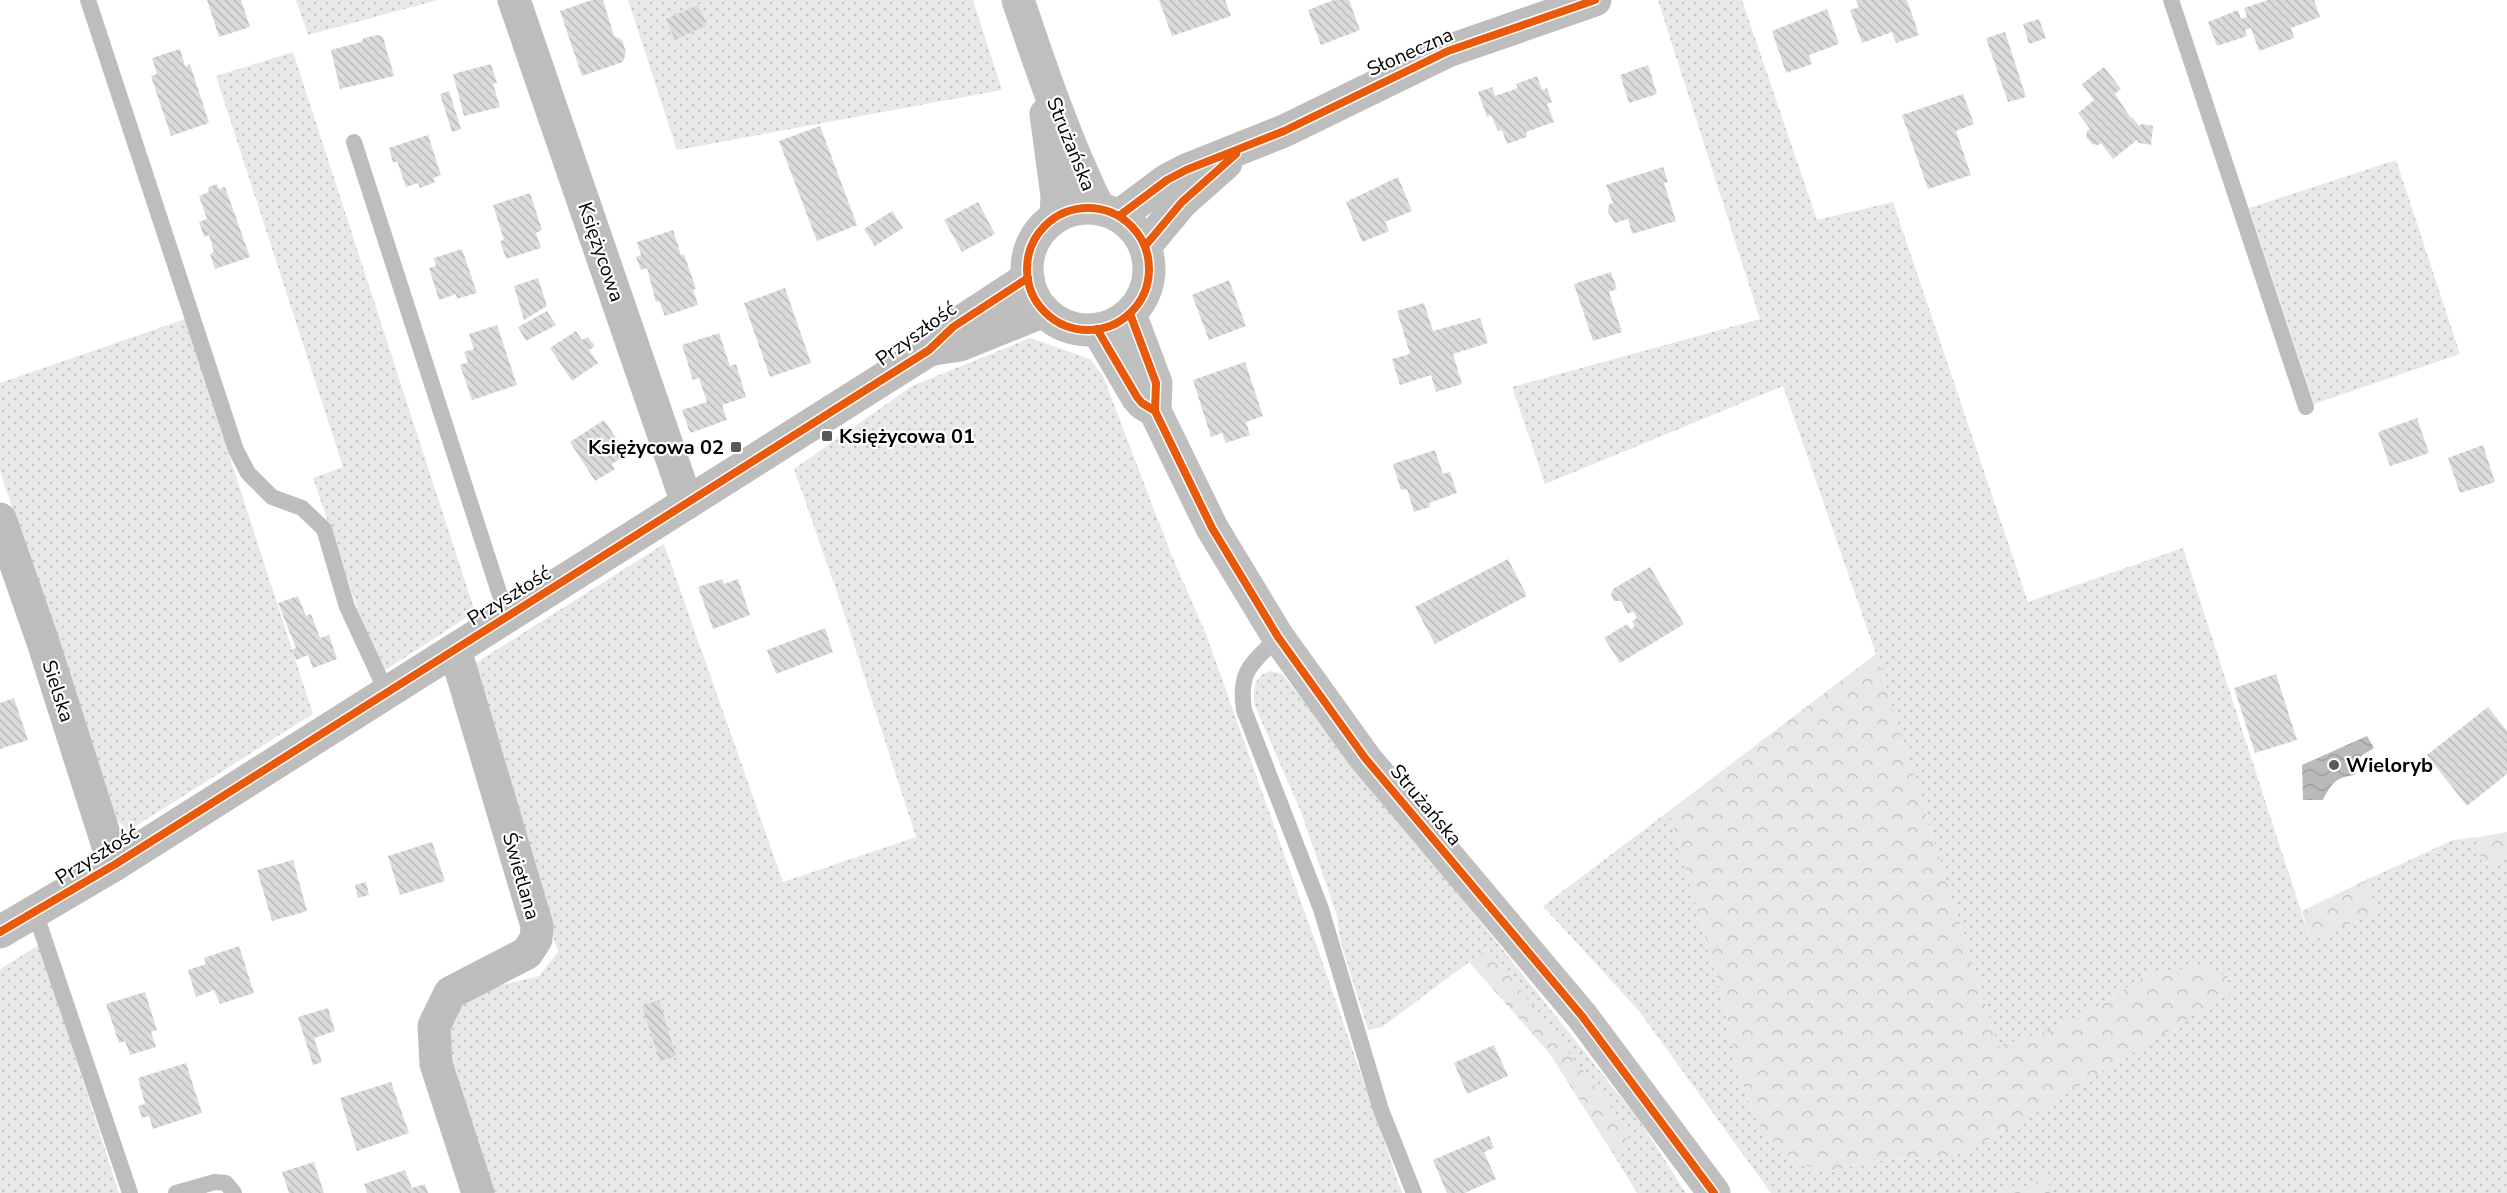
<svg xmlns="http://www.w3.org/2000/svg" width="2507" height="1193" font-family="'Nunito Sans',sans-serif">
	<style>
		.grass { fill: url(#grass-dots) }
		.forest { fill: url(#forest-crowns) }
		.water { fill: url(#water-waves) }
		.building { fill: url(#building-back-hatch) }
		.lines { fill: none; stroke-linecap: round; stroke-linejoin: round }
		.service { stroke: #bdbdbd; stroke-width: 16 }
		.minor { stroke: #bdbdbd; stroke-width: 33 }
		.tertiary { stroke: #bdbdbd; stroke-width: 33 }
		.secondary { stroke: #bfbfbf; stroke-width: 33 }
		.cycleway-casing { stroke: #fff; stroke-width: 11 }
		.cycleway { stroke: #e8590c; stroke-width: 8 }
		.poi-dot { fill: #595959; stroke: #fff; stroke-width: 2 }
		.labels { text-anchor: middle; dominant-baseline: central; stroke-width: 4.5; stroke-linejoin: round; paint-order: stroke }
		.street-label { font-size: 20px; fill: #000; stroke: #fff }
		.poi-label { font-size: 20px; font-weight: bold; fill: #000; stroke: #fff; text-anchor: start }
	</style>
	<defs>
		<pattern id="grass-dots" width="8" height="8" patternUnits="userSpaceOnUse" patternTransform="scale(1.5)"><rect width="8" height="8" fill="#e8e8e8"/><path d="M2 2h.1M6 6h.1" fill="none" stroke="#c5c5c5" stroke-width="1.8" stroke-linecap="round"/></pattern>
		<pattern id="forest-crowns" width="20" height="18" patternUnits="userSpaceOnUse" patternTransform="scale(1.5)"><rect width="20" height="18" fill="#e8e8e8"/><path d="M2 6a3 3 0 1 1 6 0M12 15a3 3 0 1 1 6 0" fill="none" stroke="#c5c5c5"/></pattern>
		<pattern id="water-waves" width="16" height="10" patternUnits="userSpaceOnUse" patternTransform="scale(1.5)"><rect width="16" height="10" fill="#bababa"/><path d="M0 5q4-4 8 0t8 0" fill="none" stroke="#9e9e9e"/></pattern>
		<pattern id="building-back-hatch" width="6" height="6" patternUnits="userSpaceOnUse" patternTransform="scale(1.5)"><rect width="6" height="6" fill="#dbdbdb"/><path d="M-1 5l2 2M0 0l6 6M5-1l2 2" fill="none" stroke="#bababa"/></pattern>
	</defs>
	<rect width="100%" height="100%" fill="#fff"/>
	<!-- grass -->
	<g class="grass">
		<polygon points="296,0 438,0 308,35"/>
		<polygon points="628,0 973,0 1002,90 677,150"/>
		<polygon points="1658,0 1742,0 1817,220 1893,202 2028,602 2183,548 2311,942 2376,911 2364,881 2453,840 2477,837 2483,864 2507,859 2507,1193 2052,1193 2046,1177 2028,1186 1995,1193 1771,1193 1639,1011 1543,906 1669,811 1727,1015 1737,1069 1755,1117 1777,1147 1799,1163 1827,1172 1874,1161 1931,1158 1970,1150 2022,1121 2229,993 2150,972 2097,1008 2038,1035 1998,1046 1876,654 1783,386 1545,484 1512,387 1760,319"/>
		<polygon points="293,52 475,612 387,669 379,667 375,660 313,478 343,467 216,76"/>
		<polygon points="2396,160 2460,354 2314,404 2249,208"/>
		<polygon points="185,319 313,714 128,831 117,820 0,471 0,383"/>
		<polygon points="1030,338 1090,359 1103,376 1171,554 1206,634 1320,955 1402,1193 491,1193 444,1034 455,1008 477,991 539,976 558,952 471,666 664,544 783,882 916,837 842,607 794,469 912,386"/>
		<path d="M 1271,671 L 1282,674 L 1639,1120 L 1686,1193 L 1637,1193 L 1613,1154 L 1624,1144 L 1488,948 L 1382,1027 L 1368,1030 L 1340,940 L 1337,916 L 1301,812 L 1255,706 C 1253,689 1253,676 1271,671 Z"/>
		<polygon points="39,945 119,1193 0,1193 0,969"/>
	</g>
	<!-- forest -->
	<g class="forest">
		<polygon points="1876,654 1998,1046 2038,1035 2097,1008 2150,972 2202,967 2227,976 2230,993 2022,1121 1970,1150 1931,1158 1874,1161 1827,1172 1799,1163 1777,1147 1755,1117 1737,1069 1727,1015 1669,811"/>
		<polygon points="2507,832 2507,859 2482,864 2477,837"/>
		<polygon points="2364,881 2376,911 2311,942 2302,911"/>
		<polygon points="1488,948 1620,1119 1630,1134 1624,1144 1613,1154 1550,1054 1469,962"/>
		<polygon points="2046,1177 2052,1193 1995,1193 2028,1186"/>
	</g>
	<!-- water -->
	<path class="water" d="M 2367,736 L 2374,748 L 2361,756 L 2355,775 C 2336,777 2331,784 2323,800 L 2303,800 L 2302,765 Z"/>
	<!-- building -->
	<g class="building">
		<polygon points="207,0 241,0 250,27 219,37"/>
		<polygon points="592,0 603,0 614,36 622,40 626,52 623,62 582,76 560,11"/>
		<polygon points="1159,0 1225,0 1231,16 1172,36"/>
		<polygon points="1334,0 1349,0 1360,30 1321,45 1308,10"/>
		<polygon points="1856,0 1907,0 1919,35 1896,43 1892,32 1862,43 1850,10 1859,7"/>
		<polygon points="2268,0 2314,0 2320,17 2291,28 2294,38 2259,51 2251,28 2245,30 2247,36 2217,46 2208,22 2238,10 2241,19 2247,17 2244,8"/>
		<polygon points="698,5 707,25 675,40 666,19"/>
		<polygon points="1827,9 1839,44 1809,55 1812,64 1786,73 1772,31"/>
		<polygon points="2039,19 2046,38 2029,44 2023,24"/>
		<polygon points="2005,32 2026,97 2008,102 1986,38"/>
		<polygon points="377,35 383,37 394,76 340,89 331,50 361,42 364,38"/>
		<polygon points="180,49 185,66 190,64 209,123 171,136 151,76 157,74 152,58"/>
		<polygon points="491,64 497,83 493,84 500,107 464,116 453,74"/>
		<polygon points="1648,65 1657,94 1629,103 1620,75"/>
		<polygon points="2104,67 2121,89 2115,94 2131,118 2132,117 2139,126 2142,124 2153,126 2151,145 2139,143 2137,140 2113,159 2101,143 2098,145 2092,144 2086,137 2087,131 2090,129 2078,113 2094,100 2082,84"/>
		<polygon points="1537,76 1542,90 1547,88 1552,102 1547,104 1554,122 1526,132 1527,137 1507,144 1502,130 1498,131 1491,115 1487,117 1478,92 1492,87 1495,96 1518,88 1516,84"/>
		<polygon points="449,91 461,129 452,132 440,94"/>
		<polygon points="1963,94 1974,124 1956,131 1971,175 1928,189 1902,115"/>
		<polygon points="820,126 857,225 817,241 779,141"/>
		<polygon points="428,135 441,175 433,178 435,182 420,188 418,183 406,187 397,161 393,163 389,148"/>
		<polygon points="1663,167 1668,182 1664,183 1676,221 1632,234 1628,219 1615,223 1608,212 1609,204 1613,203 1606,185"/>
		<polygon points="1398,177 1412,211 1385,222 1389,231 1362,242 1346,202"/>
		<polygon points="217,184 219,189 225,187 250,257 215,269 210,254 214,252 209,235 204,237 199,222 207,219 199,196 209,192 208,187"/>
		<polygon points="530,193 542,230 536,233 541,248 506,259 500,241 504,240 493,205"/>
		<polygon points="978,202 995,234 962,252 944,220"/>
		<polygon points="892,211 903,228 875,246 864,229"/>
		<polygon points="673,230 681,255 684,254 696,289 693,289 698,305 665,316 659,301 656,302 647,268 641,270 636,257 641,255 637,242"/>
		<polygon points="462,249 477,293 457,299 456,294 439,300 429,268 436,266 434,258"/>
		<polygon points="1611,272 1617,289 1609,292 1622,332 1593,341 1574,284"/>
		<polygon points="538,278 547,306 524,320 514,286"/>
		<polygon points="1229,280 1246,326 1209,340 1192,295"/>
		<polygon points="785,288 811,363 770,377 744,303"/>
		<polygon points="1424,303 1433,331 1480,318 1488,343 1453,354 1462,384 1436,392 1431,375 1400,385 1392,359 1410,354 1397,311"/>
		<polygon points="547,311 556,325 526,341 518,327"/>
		<polygon points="497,325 517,385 472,400 460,365 468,362 464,352 474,349 469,334"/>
		<polygon points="576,331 582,340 588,337 595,346 589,350 598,363 572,381 550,348"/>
		<polygon points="719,333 730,366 736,364 746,397 722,405 727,420 690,433 682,410 707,402 699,378 693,380 682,345"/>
		<polygon points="1245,362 1263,416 1246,422 1250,435 1226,443 1222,433 1211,437 1193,380"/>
		<polygon points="2417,418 2429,453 2390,466 2378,432"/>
		<polygon points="604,420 627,454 612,464 615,469 595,481 570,442"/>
		<polygon points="2483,445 2495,482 2460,493 2448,458"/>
		<polygon points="1435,450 1443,474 1450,472 1457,493 1429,503 1430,507 1414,512 1407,489 1401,490 1393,464"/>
		<polygon points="1508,559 1527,596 1435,644 1415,607"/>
		<polygon points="1650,567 1684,624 1620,663 1604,638 1627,624 1631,629 1635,626 1632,621 1637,618 1633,611 1628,614 1621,601 1614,601 1611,594 1613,589"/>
		<polygon points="722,579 724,584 738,579 750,615 713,629 698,587"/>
		<polygon points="298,596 306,616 311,614 320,638 329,635 337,659 313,668 308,655 296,660 292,649 296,648 278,603"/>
		<polygon points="825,628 833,652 776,674 767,650"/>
		<polygon points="2276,674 2297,740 2255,753 2234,688"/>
		<polygon points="14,698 28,740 0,749 0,703"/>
		<polygon points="2488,707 2507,731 2507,774 2467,806 2427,755"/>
		<polygon points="432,842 445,881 400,895 388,856"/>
		<polygon points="293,860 307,911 272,921 257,870"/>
		<polygon points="366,882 369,895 358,898 355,885"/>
		<polygon points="239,946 254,993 220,1004 214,990 196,997 188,970 206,964 204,958"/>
		<polygon points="145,992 157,1030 151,1032 156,1047 130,1055 125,1041 119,1043 106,1004"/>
		<polygon points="659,1000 676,1056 660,1061 642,1006"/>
		<polygon points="328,1008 335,1031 314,1038 322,1062 313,1065 298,1017"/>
		<polygon points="1494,1045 1508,1076 1467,1094 1454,1063"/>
		<polygon points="186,1063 202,1113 153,1129 149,1116 142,1118 138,1106 145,1104 138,1078"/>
		<polygon points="391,1082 409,1133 357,1151 340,1098"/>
		<polygon points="1489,1136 1494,1148 1484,1152 1496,1179 1465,1193 1447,1193 1433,1160"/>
		<polygon points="314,1162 324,1193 289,1193 282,1172"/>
		<polygon points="405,1170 412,1188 425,1184 428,1193 367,1193 364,1184"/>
	</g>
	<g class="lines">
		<!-- service -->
		<g class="service">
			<polyline points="88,0 236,450 248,473 272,497 302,508 324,529 347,607 387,693"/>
			<polyline points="2171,0 2306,407"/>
			<polyline points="354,142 507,617"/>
			<path d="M 1278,637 C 1252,664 1238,670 1244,710 L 1321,909 L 1381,1110 L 1414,1193"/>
			<polyline points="35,912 130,1193"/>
			<polyline points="176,1193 215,1182 226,1183 234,1193"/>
		</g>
		<!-- minor -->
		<g class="minor">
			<polyline points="514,0 687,503"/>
			<polyline points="0,519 43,642 114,865"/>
			<polyline points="455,650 537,926 536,939 527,953 450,993 434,1026 436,1064 478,1193"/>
		</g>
		<!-- tertiary -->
		<g class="tertiary">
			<polyline points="1119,216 1167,180 1186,170 1284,131 1448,51 1595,0"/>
			<polyline points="1145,246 1182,202 1226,163"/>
			<polyline points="934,349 960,345 1044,311"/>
			<polyline points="0,932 114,865 929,350 953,327 1028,278"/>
		</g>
		<!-- secondary -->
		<g class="secondary">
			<path d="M 1018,0 C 1042,71 1066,142 1099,209"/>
			<polyline points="1046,114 1057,196 1056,217"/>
			<circle cx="1088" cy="269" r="61"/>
			<polyline points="1130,314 1156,383 1155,411 1212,528 1278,637 1365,758 1582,1016 1714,1193"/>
			<polyline points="1097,329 1137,397 1142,403 1155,411"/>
		</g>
		<defs>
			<g id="cycleway">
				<circle cx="1088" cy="269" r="61"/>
				<polyline points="1119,216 1167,180 1186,170 1284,131 1448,51 1595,0"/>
				<polyline points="1145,246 1182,202 1236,154"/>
				<polyline points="1130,314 1156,383 1155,411 1212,528 1278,637 1365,758 1582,1016 1714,1193"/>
				<polyline points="1097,329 1137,397 1142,403 1155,411"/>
				<polyline points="0,932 114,865 929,350 953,327 1028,278"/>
			</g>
		</defs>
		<!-- cycleway casing -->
		<use href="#cycleway" class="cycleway-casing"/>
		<!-- cycleway -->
		<use href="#cycleway" class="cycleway"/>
	</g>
	<!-- markers -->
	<g class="poi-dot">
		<rect x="821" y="430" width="12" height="12" rx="3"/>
		<rect x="730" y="441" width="12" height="12" rx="3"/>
		<circle cx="2334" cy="765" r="6"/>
	</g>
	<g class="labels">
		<!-- street labels -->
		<g class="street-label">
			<text transform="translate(1410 52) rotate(-24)">Słoneczna</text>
			<text transform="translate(1071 144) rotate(68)">Strużańska</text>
			<text transform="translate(601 252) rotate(71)">Księżycowa</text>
			<text transform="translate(916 334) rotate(-36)">Przyszłość</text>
			<text transform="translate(509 596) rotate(-32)">Przyszłość</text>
			<text transform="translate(58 691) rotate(72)">Sielska</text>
			<text transform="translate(1426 805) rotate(50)">Strużańska</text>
			<text transform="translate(97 855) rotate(-32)">Przyszłość</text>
			<text transform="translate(521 876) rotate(74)">Świetlana</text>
		</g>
		<!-- poi labels -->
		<g class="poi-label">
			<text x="839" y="436">Księżycowa 01</text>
			<text x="724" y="447" text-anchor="end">Księżycowa 02</text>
			<text x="2346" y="765">Wieloryb</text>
		</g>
	</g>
</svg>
